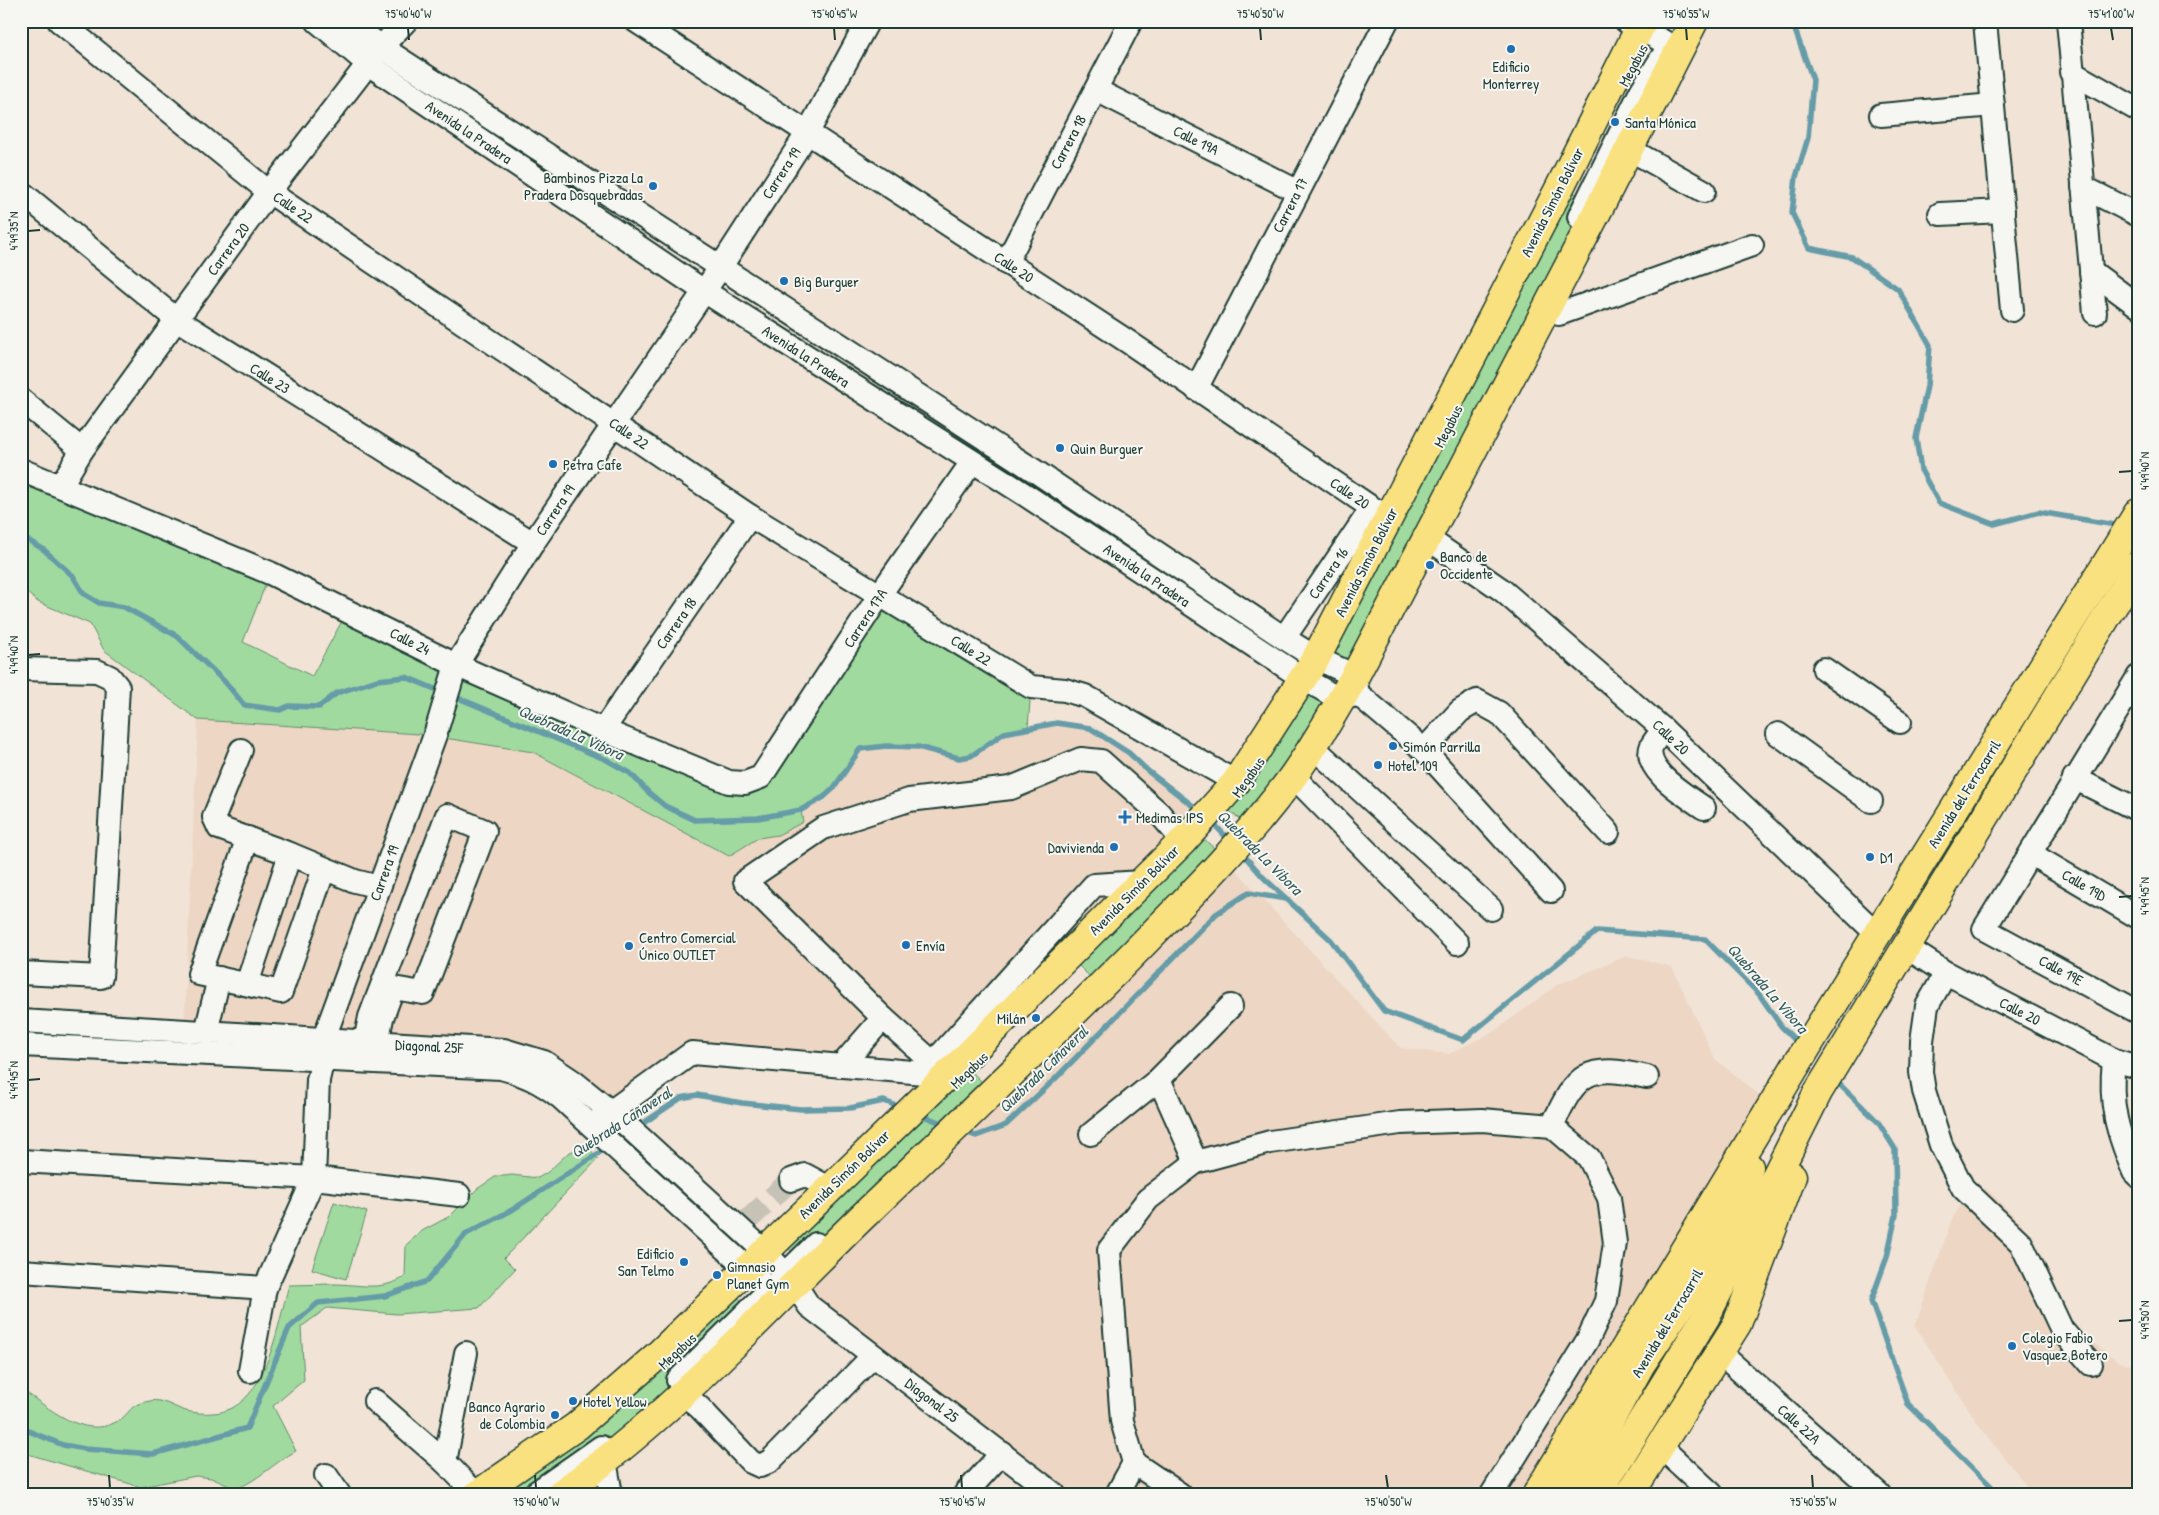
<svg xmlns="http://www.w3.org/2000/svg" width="2159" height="1515" font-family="'Patrick Hand',sans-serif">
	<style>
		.built { fill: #edd6c3 }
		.green { fill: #a1da9f; stroke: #608c6a }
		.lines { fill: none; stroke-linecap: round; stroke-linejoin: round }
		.stream { stroke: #659ca8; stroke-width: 5.5 }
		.minor-tunnel { stroke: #c7c2b6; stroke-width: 22; stroke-dasharray: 22 11; stroke-linecap: butt }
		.minor-casing { stroke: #1f3d34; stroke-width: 26 }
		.major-casing { stroke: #1f3d34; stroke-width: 31 }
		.minor { stroke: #f6f6f2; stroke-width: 22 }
		.major { stroke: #fae180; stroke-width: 28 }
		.ticks { fill: none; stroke: #1f3d34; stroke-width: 2 }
		.poi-dot { fill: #1f6fb2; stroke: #f6f6f2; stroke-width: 2 }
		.labels { text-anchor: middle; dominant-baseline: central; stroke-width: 4; stroke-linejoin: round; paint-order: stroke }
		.street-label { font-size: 15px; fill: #1f3d34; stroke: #f6f6f2 }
		.poi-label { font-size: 15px; fill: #1f3d34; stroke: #f6f6f2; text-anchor: start }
		.water-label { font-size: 16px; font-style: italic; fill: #365d5b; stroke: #f6f6f2 }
		.neatline { fill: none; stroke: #1f3d34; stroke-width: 2 }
		.ticks-label { font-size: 12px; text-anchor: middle; fill: #1f3d34 }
	</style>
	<rect width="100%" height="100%" fill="#f1e3d6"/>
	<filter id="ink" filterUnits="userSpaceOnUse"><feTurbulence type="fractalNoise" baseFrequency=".02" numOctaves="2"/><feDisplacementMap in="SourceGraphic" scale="10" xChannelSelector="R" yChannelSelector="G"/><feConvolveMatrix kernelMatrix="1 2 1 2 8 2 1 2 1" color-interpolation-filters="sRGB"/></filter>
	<g filter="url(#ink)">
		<!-- built -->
		<g class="built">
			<polygon points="198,720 419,734 533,752 729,856 758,838 778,835 804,819 801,810 824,797 860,749 886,746 918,747 959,758 991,744 1004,733 1057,723 1090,728 1129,753 1149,772 1205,816 947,1075 883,1019 841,1066 692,1053 611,1112 574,1082 184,1030"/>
			<polygon points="1226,859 1400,1048 1449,1054 1495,1031 1557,985 1627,956 1672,967 1715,1059 1772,1105 1537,1494 1054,1494 794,1283"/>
			<polygon points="1986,1188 2021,1223 2076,1329 2119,1362 2138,1366 2138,1494 2032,1493 1981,1428 1915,1326 1952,1219 1965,1199"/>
		</g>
		<!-- green -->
		<g class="green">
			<polygon points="1570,191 1588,199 1345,671 1325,663"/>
			<polygon points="21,470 270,573 243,642 312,676 348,610 745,783 881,593 1031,687 1028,728 1004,733 971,756 959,758 918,747 886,746 860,749 834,788 824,797 801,810 803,822 778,835 758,838 729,856 533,752 419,734 198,720 104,650 90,624 38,602 21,588"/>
			<polygon points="1312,684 1332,695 1264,796 1243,822 1226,808"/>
			<polygon points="1202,837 1217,851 1091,978 1078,965"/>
			<polygon points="969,1069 983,1083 800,1259 787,1247"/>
			<path d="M 582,1147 L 590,1149 L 598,1159 L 504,1258 L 515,1269 L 479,1308 L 397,1314 L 327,1308 L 301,1327 L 304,1380 L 273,1406 L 296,1451 C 275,1462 257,1481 236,1489 L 211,1478 L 196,1476 L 141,1487 L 21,1452 L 21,1389 C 48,1407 83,1440 116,1422 C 133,1413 126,1405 150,1401 C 161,1398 175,1408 186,1411 C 194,1413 205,1414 213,1413 C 266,1411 277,1326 289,1285 C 304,1285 318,1284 333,1284 C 361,1284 379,1292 405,1277 L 406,1245 L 422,1231 L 450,1216 L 477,1189 L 495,1177 L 512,1175 L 538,1178 L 548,1172 L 568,1153 Z"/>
			<polygon points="334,1202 367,1212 346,1279 312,1269"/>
			<polygon points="736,1295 749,1309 683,1375 631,1423 595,1452 534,1494 498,1494"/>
		</g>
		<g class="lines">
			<!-- stream -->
			<g class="stream">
				<polyline points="1795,21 1795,30 1813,80 1808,138 1796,177 1792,213 1809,248 1852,257 1898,289 1930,345 1927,386 1916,438 1921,470 1939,503 1994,524 2039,512 2121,526"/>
				<polyline points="21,536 43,549 73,576 84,594 99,603 124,607 177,636 227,684 244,705 280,710 289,706 319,707 337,693 377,680 406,677 442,692"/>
				<polyline points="451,695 607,760 630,773 648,792 665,806 695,820 758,818 801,810 824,797 834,788 860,749 886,746 918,747 959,758 971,756 1004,733 1057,723 1090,728 1129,753 1149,772 1201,812"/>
				<polyline points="1212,822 1231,842"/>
				<polyline points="1241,852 1264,878 1331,940 1384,1011 1463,1040 1597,931 1705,939 1759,994 1781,1026 1800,1045"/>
				<polyline points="1835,1080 1878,1122 1895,1149 1896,1215 1887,1257 1871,1301 1908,1404 1999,1494"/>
				<polyline points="918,1114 947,1125"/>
				<polyline points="636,1128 681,1098 697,1095 742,1103 801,1109 850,1108 884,1101 902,1108"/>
				<polyline points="962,1131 976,1136 1006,1125 1055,1079 1216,914 1248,893 1286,899"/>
				<polyline points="21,1428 63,1445 85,1449 153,1454 247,1428 289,1328 318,1303 385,1296 427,1281 466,1234 512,1210 608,1147"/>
			</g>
			<!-- minor-tunnel -->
			<polyline class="minor-tunnel" points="748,1220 791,1180"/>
			<defs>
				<g id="minor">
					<polyline points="59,21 269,192 750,516 1031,687 1065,690 1085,696 1236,782"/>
					<polyline points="317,21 368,64 704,291 1024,494 1304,679 1341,700 1357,694"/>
					<polyline points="349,21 381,47 1038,473 1284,638 1316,658 1355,676 1358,694 1424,750 1551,891"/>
					<polyline points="636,21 1127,341 1372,508 1389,517"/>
					<polyline points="1626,21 1679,50"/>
					<polyline points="1985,21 2012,310"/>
					<polyline points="2068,21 2095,313"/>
					<polyline points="2071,72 2138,110"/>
					<polyline points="1096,90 1297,191"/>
					<polyline points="1881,115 1993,105"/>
					<polyline points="1629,149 1704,191"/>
					<polyline points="2083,187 2138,215"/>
					<polyline points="21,192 176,319 533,543"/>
					<polyline points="1940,214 2003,211"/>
					<polyline points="1579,217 1641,91 1669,46"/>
					<polyline points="1006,263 1131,21"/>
					<polyline points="2091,271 2138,306"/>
					<polyline points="1547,306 1559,314 1752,245"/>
					<polyline points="1196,389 1387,21"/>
					<polyline points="21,400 82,450"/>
					<polyline points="21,470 270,573 456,665 603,730 729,782 745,783 761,777 881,593 972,462"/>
					<polyline points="61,485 82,450 269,192 381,47 406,21"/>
					<polyline points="1427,538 1502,590 1663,729 1877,934"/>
					<polyline points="1284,638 1372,508"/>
					<polyline points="21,669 97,671 110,677 118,687 101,977 21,973"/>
					<polyline points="1824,669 1900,722"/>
					<polyline points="2138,677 1984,929 2138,1012"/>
					<path d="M 1663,729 C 1660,734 1655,740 1652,745 C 1641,770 1687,796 1704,808"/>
					<polyline points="603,730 750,516"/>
					<polyline points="1778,734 1871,801"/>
					<polyline points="1313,747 1491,909"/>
					<polyline points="241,750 214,817 219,828 290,854 355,881 379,887"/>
					<polyline points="1424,750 1460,711 1477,701 1499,713 1608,832"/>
					<polyline points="1293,776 1457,943"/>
					<polyline points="2074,778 2138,810"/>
					<polyline points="248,838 199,974 281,992 324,869"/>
					<polyline points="2031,854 2138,917"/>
					<polyline points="1906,947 1946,973 2114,1060 2138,1067"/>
					<polyline points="1946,973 1927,1006 1922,1041 1921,1072 1924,1091 1941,1145 1963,1188 2021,1243 2062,1330 2091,1364"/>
					<polyline points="247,984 290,854"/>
					<polyline points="21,1021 504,1050 544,1062 574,1082 621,1120 764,1251 794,1283 809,1306 1054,1494"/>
					<polyline points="206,1032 219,978"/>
					<polyline points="324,1038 435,735 456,665 533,543 720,268 808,132 868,21"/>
					<polyline points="365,1042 370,1017 447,815 485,831 423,993 393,988 382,1018 377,1043"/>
					<path d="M 21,1045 L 501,1068 C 524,1074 541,1082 560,1097 L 760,1280"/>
					<path d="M 2114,1060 C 2109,1105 2117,1131 2134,1172 L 2138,1176"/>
					<polyline points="934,1062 1094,885 1142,882"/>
					<polyline points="841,1066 883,1018"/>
					<polyline points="947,1075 883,1018 745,881 823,828 909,800 1011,788 1081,759 1101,761 1159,813 1183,841"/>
					<polyline points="1159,1079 1196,1162"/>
					<polyline points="599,1120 692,1053 947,1075"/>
					<path d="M 1552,1126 C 1577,1072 1587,1063 1647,1077"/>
					<polyline points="1091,1134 1159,1079 1231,1006"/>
					<polyline points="21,1161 314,1178 459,1195"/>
					<polyline points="791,1180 805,1175 829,1188"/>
					<polyline points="21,1271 265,1288"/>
					<polyline points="1720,1353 1879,1494"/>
					<polyline points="250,1371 265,1288 314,1178 318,1080 323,1059"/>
					<polyline points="678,1380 816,1244"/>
					<polyline points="684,1394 700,1408 751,1462 760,1466 770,1461 873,1356"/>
					<polyline points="375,1401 445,1462 476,1494"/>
					<polyline points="1661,1447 1712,1494"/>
					<polyline points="605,1461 611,1494"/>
					<polyline points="445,1462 466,1353"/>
					<polyline points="326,1475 339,1494"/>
					<polyline points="534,1494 601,1447"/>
					<polyline points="965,1494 1002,1453"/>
					<polyline points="1117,1494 1134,1463"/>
					<polyline points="1180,1494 1134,1463 1122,1421 1109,1250 1148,1199 1196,1162 1270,1142 1400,1123 1482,1120 1552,1126 1589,1158 1609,1198 1615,1243 1606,1301 1587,1341 1492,1494"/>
				</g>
				<g id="major">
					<polyline points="478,1494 577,1426 659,1354 962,1061 1183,841 1236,782 1316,658 1560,187 1643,21"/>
					<path d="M 560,1494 C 672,1416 763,1313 861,1218 C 951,1132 1041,1046 1129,958 C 1187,899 1242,845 1291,779 C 1315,746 1334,711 1355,676 L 1600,206 L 1694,21"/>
					<polyline points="1537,1494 1815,1034 2138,513"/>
					<polyline points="1569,1494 1641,1364 1684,1300 1740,1194 1749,1167"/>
					<polyline points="1597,1494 1705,1318 1818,1092 2138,565"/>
					<polyline points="1630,1494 1737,1324 1792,1176"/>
				</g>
			</defs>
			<!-- minor casing -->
			<use href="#minor" class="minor-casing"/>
			<!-- major casing -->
			<use href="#major" class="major-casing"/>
			<!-- minor -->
			<use href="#minor" class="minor"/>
			<!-- major -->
			<use href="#major" class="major"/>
		</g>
	</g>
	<!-- ticks -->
	<path class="ticks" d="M 408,28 L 409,40M 834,28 L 835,40M 1260,28 L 1261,40M 1686,28 L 1687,40M 2111,28 L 2113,40M 28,231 L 40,230M 2119,472 L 2132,471M 28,655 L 40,654M 2119,897 L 2132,896M 28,1080 L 40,1079M 2119,1321 L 2132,1320M 109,1475 L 110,1488M 535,1475 L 536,1488M 961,1475 L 962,1488M 1386,1475 L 1388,1488M 1812,1475 L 1813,1488"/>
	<!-- markers -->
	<g class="poi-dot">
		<circle cx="1511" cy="49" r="5"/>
		<circle cx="1615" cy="122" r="5"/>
		<circle cx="653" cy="186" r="5"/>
		<circle cx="784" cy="281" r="5"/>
		<circle cx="1060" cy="448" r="5"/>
		<circle cx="553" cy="464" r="5"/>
		<circle cx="1430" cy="565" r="5"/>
		<circle cx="1393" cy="746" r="5"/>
		<circle cx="1378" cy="765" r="5"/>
		<path d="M1122.5 809.5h5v5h5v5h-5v5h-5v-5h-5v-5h5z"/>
		<circle cx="1114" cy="847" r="5"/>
		<circle cx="1870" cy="857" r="5"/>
		<circle cx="906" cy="945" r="5"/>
		<circle cx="629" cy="946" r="5"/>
		<circle cx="1036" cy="1018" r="5"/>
		<circle cx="684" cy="1262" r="5"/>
		<circle cx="717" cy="1275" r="5"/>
		<circle cx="2012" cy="1346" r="5"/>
		<circle cx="573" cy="1401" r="5"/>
		<circle cx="555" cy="1415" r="5"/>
	</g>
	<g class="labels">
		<!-- street labels -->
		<g class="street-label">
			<text transform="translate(1633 65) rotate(-62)">Megabus</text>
			<text transform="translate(469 132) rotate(34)">Avenida la Pradera</text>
			<text transform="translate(1196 140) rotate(26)">Calle 19A</text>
			<text transform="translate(1068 142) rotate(-62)">Carrera 18</text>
			<text transform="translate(781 173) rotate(-57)">Carrera 19</text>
			<text transform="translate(1552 202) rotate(-63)">Avenida Simón Bolívar</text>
			<text transform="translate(1290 205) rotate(-63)">Carrera 17</text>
			<text transform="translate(293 207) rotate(34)">Calle 22</text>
			<text transform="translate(228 249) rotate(-54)">Carrera 20</text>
			<text transform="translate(1014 267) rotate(33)">Calle 20</text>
			<text transform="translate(806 356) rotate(33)">Avenida la Pradera</text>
			<text transform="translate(270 378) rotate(32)">Calle 23</text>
			<text transform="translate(1448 426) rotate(-63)">Megabus</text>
			<text transform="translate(629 433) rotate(34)">Calle 22</text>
			<text transform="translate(1350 493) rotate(34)">Calle 20</text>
			<text transform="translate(555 510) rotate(-56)">Carrera 19</text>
			<text transform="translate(1366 562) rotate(-63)">Avenida Simón Bolívar</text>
			<text transform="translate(1328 573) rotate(-56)">Carrera 16</text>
			<text transform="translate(1147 575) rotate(34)">Avenida la Pradera</text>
			<text transform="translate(865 618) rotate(-57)">Carrera 17A</text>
			<text transform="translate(676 623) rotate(-55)">Carrera 18</text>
			<text transform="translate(410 641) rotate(27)">Calle 24</text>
			<text transform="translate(971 650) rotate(32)">Calle 22</text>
			<text transform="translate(1671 737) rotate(43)">Calle 20</text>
			<text transform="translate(1248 777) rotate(-55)">Megabus</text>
			<text transform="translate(1964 794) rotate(-58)">Avenida del Ferrocarril</text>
			<text transform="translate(384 873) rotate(-70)">Carrera 19</text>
			<text transform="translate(2084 885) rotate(30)">Calle 19D</text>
			<text transform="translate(1134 890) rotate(-45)">Avenida Simón Bolívar</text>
			<text transform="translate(2061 970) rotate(28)">Calle 19E</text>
			<text transform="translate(2020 1011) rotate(27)">Calle 20</text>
			<text transform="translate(429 1046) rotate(3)">Diagonal 25F</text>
			<text transform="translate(969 1070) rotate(-44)">Megabus</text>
			<text transform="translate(844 1174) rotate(-44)">Avenida Simón Bolívar</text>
			<text transform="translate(1667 1323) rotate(-59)">Avenida del Ferrocarril</text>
			<text transform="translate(677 1351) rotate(-43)">Megabus</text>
			<text transform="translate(932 1400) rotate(37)">Diagonal 25</text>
			<text transform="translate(1799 1424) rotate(42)">Calle 22A</text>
		</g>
		<!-- poi labels -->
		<g class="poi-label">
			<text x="1511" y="66" text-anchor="middle">Edificio<tspan x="1511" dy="17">Monterrey</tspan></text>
			<text x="1625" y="122">Santa Mónica</text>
			<text x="643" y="177" text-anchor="end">Bambinos Pizza La<tspan x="643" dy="17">Pradera Dosquebradas</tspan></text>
			<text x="794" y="281">Big Burguer</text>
			<text x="1070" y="448">Quin Burguer</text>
			<text x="563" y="464">Petra Cafe</text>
			<text x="1440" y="556">Banco de<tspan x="1440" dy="17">Occidente</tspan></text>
			<text x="1403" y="746">Simón Parrilla</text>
			<text x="1388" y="765">Hotel 109</text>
			<text x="1136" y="817">Medimas IPS</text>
			<text x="1104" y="847" text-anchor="end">Davivienda</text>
			<text x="1880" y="857">D1</text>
			<text x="639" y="937">Centro Comercial<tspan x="639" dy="17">Único OUTLET</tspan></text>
			<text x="916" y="945">Envía</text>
			<text x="1026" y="1018" text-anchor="end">Milán</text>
			<text x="674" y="1253" text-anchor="end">Edificio<tspan x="674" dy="17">San Telmo</tspan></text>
			<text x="727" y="1266">Gimnasio<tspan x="727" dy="17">Planet Gym</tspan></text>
			<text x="2022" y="1337">Colegio Fabio<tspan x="2022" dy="17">Vasquez Botero</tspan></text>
			<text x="583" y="1401">Hotel Yellow</text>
			<text x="545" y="1406" text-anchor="end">Banco Agrario<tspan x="545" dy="17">de Colombia</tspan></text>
		</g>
		<!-- water labels -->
		<g class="water-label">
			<text transform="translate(571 732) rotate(24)">Quebrada La Vibora</text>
			<text transform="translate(1260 852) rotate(45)">Quebrada La Vibora</text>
			<text transform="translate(1768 988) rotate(49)">Quebrada La Vibora</text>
			<text transform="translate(1043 1069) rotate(-44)">Quebrada Cañaveral</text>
			<text transform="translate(621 1122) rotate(-33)">Quebrada Cañaveral</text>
		</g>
	</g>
	<!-- margin -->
	<rect width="2159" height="1515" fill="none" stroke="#f6f6f2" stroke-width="55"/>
	<rect x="28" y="28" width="2104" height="1460" class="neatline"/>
	<g class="ticks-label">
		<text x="408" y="18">75°40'40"W</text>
		<text x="834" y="18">75°40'45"W</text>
		<text x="1260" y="18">75°40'50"W</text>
		<text x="1686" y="18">75°40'55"W</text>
		<text x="2111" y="18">75°41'00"W</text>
		<text transform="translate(14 231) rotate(-90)" y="4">4°49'35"N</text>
		<text transform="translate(2145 471) rotate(-90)" y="4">4°49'40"N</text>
		<text transform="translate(14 655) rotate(-90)" y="4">4°49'40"N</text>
		<text transform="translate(2145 896) rotate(-90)" y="4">4°49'45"N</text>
		<text transform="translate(14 1080) rotate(-90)" y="4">4°49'45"N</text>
		<text transform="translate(2145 1320) rotate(-90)" y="4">4°49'50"N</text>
		<text x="110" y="1506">75°40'35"W</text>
		<text x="536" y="1506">75°40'40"W</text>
		<text x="962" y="1506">75°40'45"W</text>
		<text x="1388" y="1506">75°40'50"W</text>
		<text x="1813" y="1506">75°40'55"W</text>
	</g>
</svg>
